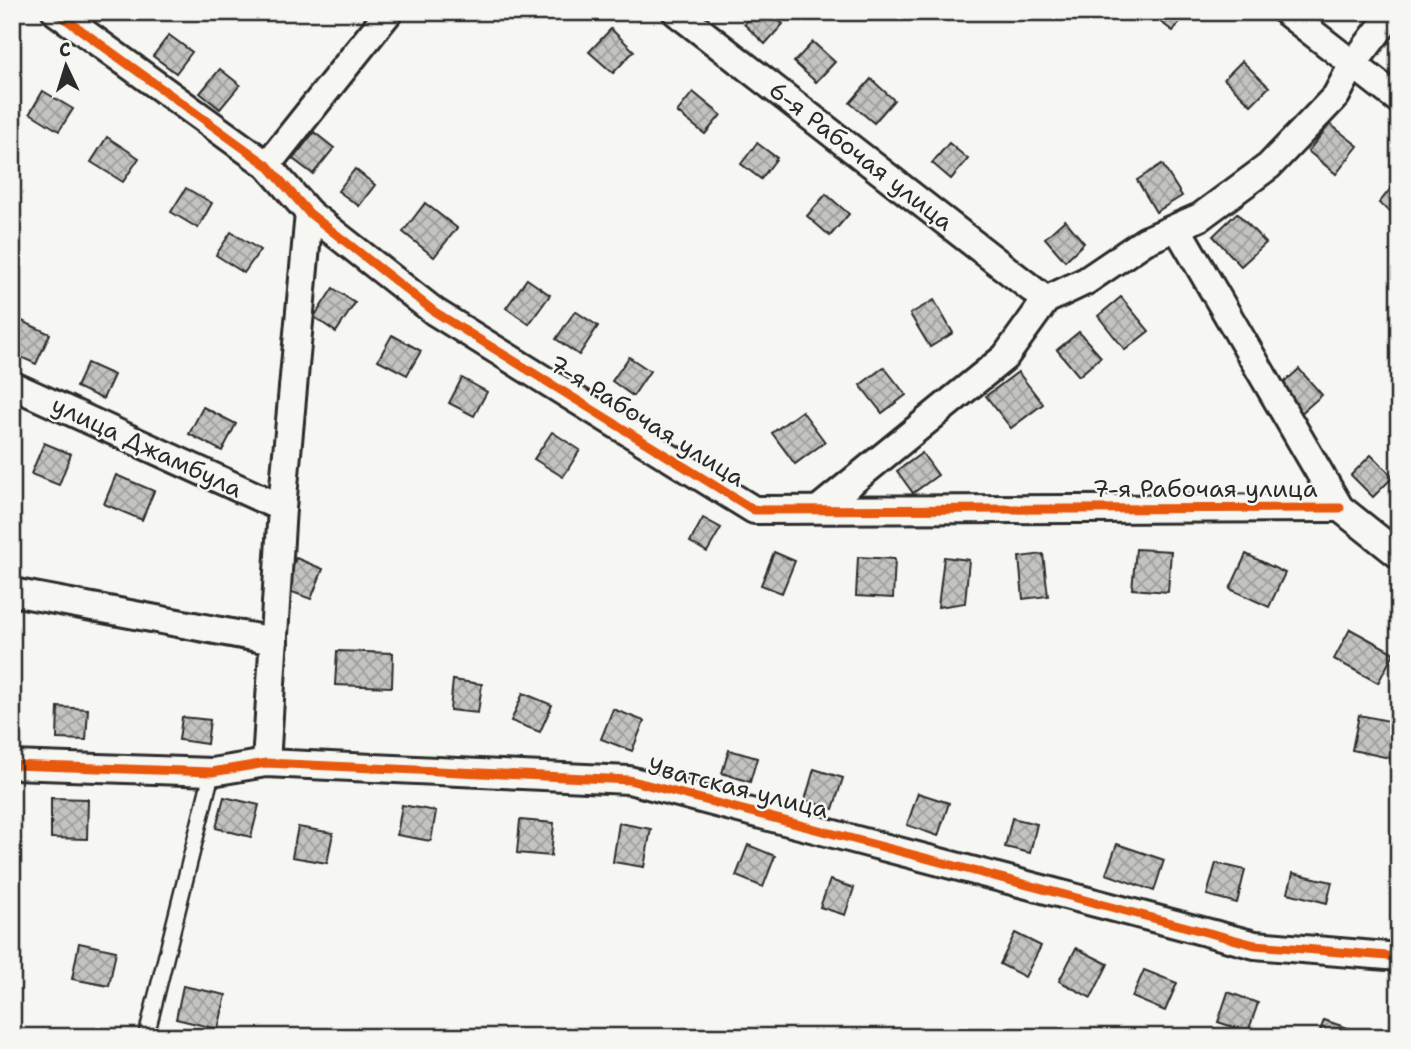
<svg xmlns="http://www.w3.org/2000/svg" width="1411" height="1049" font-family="'Shantell Sans',sans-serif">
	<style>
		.building { fill: url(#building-cross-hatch); stroke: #2b2b2b; stroke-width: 2 }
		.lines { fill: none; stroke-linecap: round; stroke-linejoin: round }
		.lane-casing { stroke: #2b2b2b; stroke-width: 19 }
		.street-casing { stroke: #2b2b2b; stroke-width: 32 }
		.lane { stroke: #f6f6f2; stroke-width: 14 }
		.street { stroke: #f6f6f2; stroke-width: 26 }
		.cycleway-casing { stroke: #f6f6f2; stroke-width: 13 }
		.cycleway { stroke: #e8590c; stroke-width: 9 }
		.labels { text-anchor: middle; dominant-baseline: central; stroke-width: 5; stroke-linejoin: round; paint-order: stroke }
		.street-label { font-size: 24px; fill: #2b2b2b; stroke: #f6f6f2 }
	</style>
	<defs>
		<pattern id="building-cross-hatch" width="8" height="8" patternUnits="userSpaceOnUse" patternTransform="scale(1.75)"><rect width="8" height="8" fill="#c3c3c0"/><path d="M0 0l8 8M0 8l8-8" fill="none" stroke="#9f9f9c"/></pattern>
	</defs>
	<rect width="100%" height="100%" fill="#f6f6f2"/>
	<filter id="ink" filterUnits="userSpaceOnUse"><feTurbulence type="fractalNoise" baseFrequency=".0143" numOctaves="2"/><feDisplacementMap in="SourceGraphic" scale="14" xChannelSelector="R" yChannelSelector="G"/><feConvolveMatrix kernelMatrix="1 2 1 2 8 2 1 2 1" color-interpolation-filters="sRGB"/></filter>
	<g filter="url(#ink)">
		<!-- building -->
		<g class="building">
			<polygon points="755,12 770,12 783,24 765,44 744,24"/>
			<polygon points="1147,12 1187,12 1173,31"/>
			<polygon points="611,29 634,51 613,73 589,52"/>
			<polygon points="169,35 192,52 176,73 153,56"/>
			<polygon points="813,42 835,62 816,82 794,62"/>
			<polygon points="1242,61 1269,87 1251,105 1224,79"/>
			<polygon points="220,69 240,85 220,109 200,93"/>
			<polygon points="871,79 894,100 874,123 850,103"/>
			<polygon points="43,91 73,109 59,131 30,113"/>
			<polygon points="693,92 721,115 705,134 677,112"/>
			<polygon points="1330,124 1358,146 1336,174 1308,151"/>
			<polygon points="314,132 334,148 313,174 293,159"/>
			<polygon points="107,137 139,158 123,182 91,162"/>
			<polygon points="757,143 777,158 761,179 741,164"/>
			<polygon points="949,143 968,159 951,179 932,163"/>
			<polygon points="1162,164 1182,196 1156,212 1137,180"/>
			<polygon points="355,169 375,185 359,206 338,191"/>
			<polygon points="1399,178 1399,218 1379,203"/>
			<polygon points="186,188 212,203 198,228 171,212"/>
			<polygon points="826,194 849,214 830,236 807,216"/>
			<polygon points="425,203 457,228 434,257 403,232"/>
			<polygon points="1237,213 1266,243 1241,266 1213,236"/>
			<polygon points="1065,220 1084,243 1065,261 1045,238"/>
			<polygon points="231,232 260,250 244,273 216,255"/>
			<polygon points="527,279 550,295 529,324 506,308"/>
			<polygon points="333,288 355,303 336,332 314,317"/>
			<polygon points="1121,297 1149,331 1125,350 1098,316"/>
			<polygon points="934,300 953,333 930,347 910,314"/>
			<polygon points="575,311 598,326 579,355 556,339"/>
			<polygon points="22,321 50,334 36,364 12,353 12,342"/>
			<polygon points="1079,332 1101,357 1079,376 1057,350"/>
			<polygon points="392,335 421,351 407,375 378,360"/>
			<polygon points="629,357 650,371 633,396 612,381"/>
			<polygon points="87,363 114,375 103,399 76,387"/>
			<polygon points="884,367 906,395 882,413 860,385"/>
			<polygon points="1299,369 1322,395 1299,415 1276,390"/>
			<polygon points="1018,372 1043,404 1011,428 986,396"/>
			<polygon points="462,378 487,392 474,416 449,403"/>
			<polygon points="203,407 236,424 222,451 189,434"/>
			<polygon points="802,411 825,442 795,464 772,433"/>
			<polygon points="552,432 580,450 563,477 534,459"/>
			<polygon points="44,443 71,454 59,485 31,474"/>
			<polygon points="922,453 938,475 913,493 897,471"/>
			<polygon points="1371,455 1393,477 1373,497 1351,475"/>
			<polygon points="116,475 154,491 142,520 104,504"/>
			<polygon points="703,518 721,528 707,552 690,542"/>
			<polygon points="1136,549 1171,551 1168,592 1132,589"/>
			<polygon points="774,552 795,561 782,593 761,585"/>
			<polygon points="1043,554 1048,596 1023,599 1019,557"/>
			<polygon points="1246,554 1285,573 1269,607 1230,589"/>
			<polygon points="858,557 895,559 893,598 856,596"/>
			<polygon points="944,557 969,560 965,603 938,607"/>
			<polygon points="296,558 323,569 311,599 284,589"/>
			<polygon points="1350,629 1394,653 1378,683 1334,659"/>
			<polygon points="337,651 393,653 392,687 335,685"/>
			<polygon points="453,680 482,684 478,713 450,710"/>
			<polygon points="523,693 552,705 540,732 511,721"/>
			<polygon points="58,707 88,709 86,740 57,739"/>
			<polygon points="613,709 644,721 632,751 601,739"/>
			<polygon points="1359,715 1399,723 1399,760 1352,750"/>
			<polygon points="182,717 210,720 207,744 179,740"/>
			<polygon points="729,750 757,758 750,782 722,773"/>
			<polygon points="814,769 843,778 833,809 805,800"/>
			<polygon points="918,793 949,803 938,836 907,825"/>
			<polygon points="224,797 259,805 251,837 216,828"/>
			<polygon points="51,798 88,799 87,839 51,838"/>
			<polygon points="402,805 436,811 431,841 397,835"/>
			<polygon points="1012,818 1037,824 1030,853 1005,847"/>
			<polygon points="520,820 554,823 551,856 517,853"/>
			<polygon points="619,823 651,829 644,867 613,862"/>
			<polygon points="298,827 333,833 327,863 292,857"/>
			<polygon points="1117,844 1164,860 1154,891 1106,874"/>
			<polygon points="748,845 775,856 763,887 736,876"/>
			<polygon points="1216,863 1245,870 1237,903 1207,895"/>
			<polygon points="1293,873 1332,882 1327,903 1288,893"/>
			<polygon points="830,880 854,888 845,915 820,907"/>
			<polygon points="1015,933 1041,946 1025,977 1000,964"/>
			<polygon points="79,943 116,951 109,986 72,979"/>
			<polygon points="1076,948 1108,964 1091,998 1059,981"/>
			<polygon points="1144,970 1177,983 1165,1011 1132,997"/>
			<polygon points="183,986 226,995 218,1029 176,1019"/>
			<polygon points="1228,992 1258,1003 1248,1032 1218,1022"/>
			<polygon points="1324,1020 1365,1034 1364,1037 1318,1037"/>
		</g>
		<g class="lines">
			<defs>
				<polyline id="lane" points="146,1037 212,772"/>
				<g id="street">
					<polyline points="56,12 267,165 309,213 435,312 754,510 1340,508"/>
					<polyline points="676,12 1046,300"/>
					<polyline points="1286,12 1399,100"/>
					<polyline points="267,165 389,12"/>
					<polyline points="1177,228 1340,508 1399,555"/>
					<polyline points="12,385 282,508"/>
					<polyline points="820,508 1005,357 1046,300 1086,281 1145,241 1200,217 1269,166 1336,96 1353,64 1393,12"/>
					<polyline points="12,592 274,641"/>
					<polyline points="266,763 282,508 309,213"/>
					<polyline points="12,765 212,772 266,763 629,780 1255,945 1399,957"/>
				</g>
			</defs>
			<!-- lane casing -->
			<use href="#lane" class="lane-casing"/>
			<!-- street casing -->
			<use href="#street" class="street-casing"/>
			<!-- lane -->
			<use href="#lane" class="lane"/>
			<!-- street -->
			<use href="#street" class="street"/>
			<defs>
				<g id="cycleway">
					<polyline points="56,12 267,165 309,213 435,312 754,510 1340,508"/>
					<polyline points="12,765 212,772 266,763 629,780 1255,945 1399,957"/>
				</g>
			</defs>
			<!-- cycleway casing -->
			<use href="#cycleway" class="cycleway-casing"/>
			<!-- cycleway -->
			<use href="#cycleway" class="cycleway"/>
		</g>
	</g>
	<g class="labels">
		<!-- street labels -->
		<g class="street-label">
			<text transform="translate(861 156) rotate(38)">6-я Рабочая улица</text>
			<text transform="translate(647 421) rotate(32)">7-я Рабочая улица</text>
			<text transform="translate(147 447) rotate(25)">улица Джамбула</text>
			<text x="1205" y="489">7-я Рабочая улица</text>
			<text transform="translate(738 788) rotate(14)">Уватская улица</text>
		</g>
	</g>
	<!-- margin -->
	<rect width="1411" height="1049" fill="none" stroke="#f6f6f2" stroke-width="42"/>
	<rect x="21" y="21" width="1369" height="1007" fill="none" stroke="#2b2b2b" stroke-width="2.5" filter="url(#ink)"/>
	<!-- north arrow -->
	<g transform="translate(66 66) rotate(356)" stroke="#f6f6f2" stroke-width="5" paint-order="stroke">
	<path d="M0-5L12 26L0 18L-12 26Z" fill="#2b2b2b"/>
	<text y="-10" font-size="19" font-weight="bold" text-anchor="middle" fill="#2b2b2b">С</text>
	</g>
</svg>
